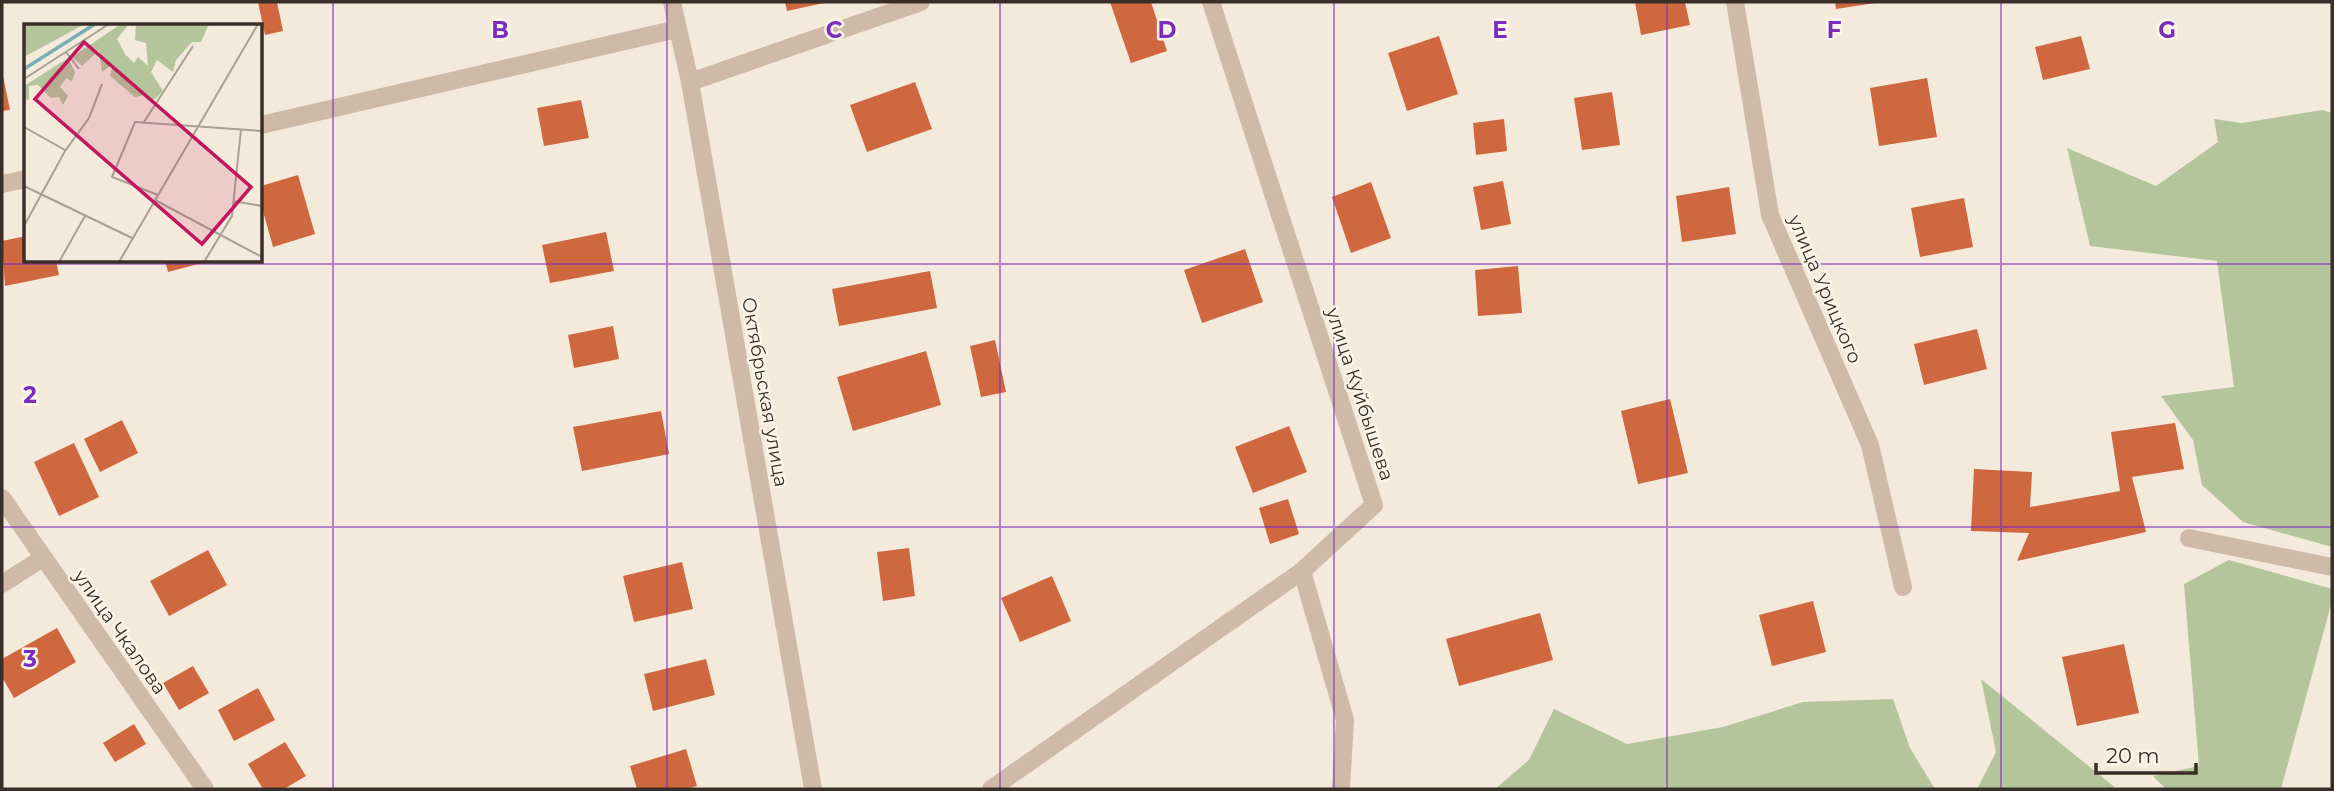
<svg xmlns="http://www.w3.org/2000/svg" width="2334" height="791" font-family="Montserrat,sans-serif">
	<style>
		.green { fill: #b5c59b }
		.building { fill: #cf673f }
		.lines { fill: none; stroke-linecap: round; stroke-linejoin: round }
		.minor { stroke: #cebaa7; stroke-width: 18 }
		.grid { fill: none; stroke: #7b2cbf; stroke-width: 2; stroke-opacity: 0.55 }
		.labels { text-anchor: middle; dominant-baseline: central; stroke-width: 5; stroke-linejoin: round; paint-order: stroke }
		.street-label { font-size: 19px; fill: #392e28; stroke: #fbf4e9 }
		.inset-river { fill: none; stroke: #79afb4; stroke-width: 3.5 }
		.inset-road { fill: none; stroke: #a99f94; stroke-width: 2 }
		.view { fill: #c2185b; fill-opacity: 0.15; stroke: #c2185b; stroke-width: 3.5 }
		.inset-edge { fill: none; stroke: #392e28; stroke-width: 3.5 }
		.grid-label { font-size: 23px; text-anchor: middle; font-weight: bold; fill: #7b2cbf; stroke: #fbf4e9; stroke-width: 5; stroke-linejoin: round; paint-order: stroke }
	</style>
	<rect width="100%" height="100%" fill="#f4eadc"/>
	<!-- green -->
	<g class="green">
		<polygon points="2322,110 2332,113 2332,547 2243,522 2202,485 2193,440 2161,396 2234,387 2217,261 2090,246 2067,148 2156,186 2218,142 2214,119 2242,123"/>
		<polygon points="2229,560 2332,589 2332,601 2281,789 2166,789 2153,776 2199,766 2184,584"/>
		<polygon points="1981,679 2117,789 1977,789 1996,752"/>
		<polygon points="1893,699 1910,748 1935,789 1495,789 1529,760 1554,709 1627,744 1723,727 1803,702"/>
	</g>
	<!-- building -->
	<g class="building">
		<polygon points="258,2 277,2 283,31 265,35"/>
		<polygon points="785,2 823,2 824,3 787,11"/>
		<polygon points="1110,2 1151,2 1167,51 1131,63"/>
		<polygon points="1635,2 1685,2 1690,25 1641,35"/>
		<polygon points="1835,2 1875,2 1875,3 1836,9"/>
		<polygon points="1439,36 1458,94 1407,111 1388,53"/>
		<polygon points="2081,36 2090,69 2043,80 2035,47"/>
		<polygon points="2,71 10,110 2,111"/>
		<polygon points="1927,78 1937,137 1879,146 1870,88"/>
		<polygon points="915,82 932,129 867,152 850,105"/>
		<polygon points="1612,92 1620,145 1582,150 1574,98"/>
		<polygon points="581,100 589,138 544,146 537,108"/>
		<polygon points="1504,119 1507,151 1476,155 1473,123"/>
		<polygon points="298,175 315,234 273,247 261,204 261,186"/>
		<polygon points="1503,181 1511,224 1481,230 1473,187"/>
		<polygon points="1371,182 1391,238 1351,253 1332,197"/>
		<polygon points="1729,187 1736,234 1682,242 1676,196"/>
		<polygon points="1964,198 1973,247 1920,257 1911,208"/>
		<polygon points="606,232 614,271 550,283 542,245"/>
		<polygon points="26,236 26,261 56,261 59,275 5,286 2,241"/>
		<polygon points="1245,249 1263,302 1202,323 1184,270"/>
		<polygon points="165,261 205,261 206,262 168,272"/>
		<polygon points="1518,266 1522,313 1478,316 1475,270"/>
		<polygon points="930,271 937,308 839,326 832,289"/>
		<polygon points="613,326 619,359 574,368 568,335"/>
		<polygon points="1977,329 1987,369 1924,385 1914,344"/>
		<polygon points="995,340 1006,392 981,397 970,346"/>
		<polygon points="926,351 941,405 853,431 837,377"/>
		<polygon points="1670,399 1688,473 1638,484 1621,411"/>
		<polygon points="661,411 669,454 582,471 573,427"/>
		<polygon points="122,420 138,453 100,472 84,439"/>
		<polygon points="2175,423 2184,469 2132,477 2146,532 2017,561 2029,533 1971,531 1974,469 2032,472 2030,507 2120,491 2111,432"/>
		<polygon points="1289,426 1307,472 1253,493 1235,447"/>
		<polygon points="74,443 99,497 59,516 34,462"/>
		<polygon points="1288,499 1299,534 1270,544 1259,508"/>
		<polygon points="909,548 915,596 883,601 877,552"/>
		<polygon points="208,550 227,585 169,616 150,581"/>
		<polygon points="682,562 693,609 634,622 623,576"/>
		<polygon points="1052,576 1071,621 1020,642 1001,598"/>
		<polygon points="1813,601 1826,652 1772,666 1759,615"/>
		<polygon points="1540,613 1553,660 1459,686 1446,639"/>
		<polygon points="57,628 76,662 14,698 2,677 2,659"/>
		<polygon points="2124,644 2139,713 2077,726 2062,657"/>
		<polygon points="706,659 715,695 653,711 644,674"/>
		<polygon points="193,666 209,693 179,710 163,683"/>
		<polygon points="258,688 275,720 234,741 218,710"/>
		<polygon points="134,724 146,744 115,762 103,743"/>
		<polygon points="285,742 306,776 284,789 263,789 248,764"/>
		<polygon points="686,749 697,786 686,789 637,789 630,766"/>
	</g>
	<g class="lines">
		<!-- minor -->
		<g class="minor">
			<polyline points="672,2 690,82 813,789"/>
			<polyline points="1735,2 1770,215 1870,445 1903,587"/>
			<polyline points="690,82 921,2"/>
			<polyline points="261,125 677,29"/>
			<polyline points="2,184 26,179"/>
			<polyline points="2,498 205,789"/>
			<polyline points="2189,538 2332,567"/>
			<polyline points="1302,571 1345,720 1341,789"/>
			<polyline points="2,584 43,558"/>
			<polyline points="991,789 1302,571 1374,505 1211,2"/>
		</g>
	</g>
	<!-- grid -->
	<path class="grid" d="M 333,2 L 333,789M 667,2 L 667,789M 1000,2 L 1000,789M 1334,2 L 1334,789M 1667,2 L 1667,789M 2001,2 L 2001,789M 2,264 L 2332,264M 2,527 L 2332,527"/>
	<g class="labels">
		<!-- street labels -->
		<g class="street-label">
			<text transform="translate(1825 289) rotate(67)">улица Урицкого</text>
			<text transform="translate(765 392) rotate(80)">Октябрьская улица</text>
			<text transform="translate(1360 394) rotate(72)">улица Куйбышева</text>
			<text transform="translate(120 632) rotate(55)">улица Чкалова</text>
		</g>
	</g>
	<!-- overview -->
	<g transform="translate(24 24)">
		<rect width="238" height="238" fill="#f4eadc"/>
		<path d="M 0,0 L 61,0 L 0,33 ZM 97,0 L 105,0 L 93,15 L 101,30 L 110,39 L 114,33 L 124,42 L 122,19 L 111,16 L 112,0 L 185,0 L 177,18 L 168,18 L 152,36 L 149,48 L 133,36 L 127,48 L 139,67 L 129,77 L 121,71 L 111,73 L 86,52 L 89,40 L 78,48 L 75,26 L 58,42 L 48,33 ZM 44,34 L 51,48 L 48,57 L 42,54 L 36,63 L 44,72 L 39,81 L 35,73 L 27,74 L 14,61 L 5,62 L 5,76 L 0,75 L 0,62 Z" fill="#b5c59b"/>
		<path class="inset-river" d="M 0,45 L 71,0"/>
		<path class="inset-road" d="M 42,28 L 55,45M 0,55 L 85,0M 120,98 L 169,22M 0,103 L 41,126M 0,162 L 108,214M 134,171 L 88,153 L 111,98 L 238,107M 131,176 L 238,233M 209,177 L 238,182M 0,202 L 41,127 L 65,94 L 78,60M 35,238 L 61,192M 95,238 L 234,0M 180,238 L 208,192 L 217,105"/>
		<path class="view" d="M 60,18 L 227,163 L 178,220 L 11,75 Z"/>
		<rect width="238" height="238" class="inset-edge"/>
	</g>
	<g class="grid-label">
		<text x="500" y="38">B</text>
		<text x="834" y="38">C</text>
		<text x="1167" y="38">D</text>
		<text x="1500" y="38">E</text>
		<text x="1834" y="38">F</text>
		<text x="2167" y="38">G</text>
		<text x="30" y="403">2</text>
		<text x="30" y="667">3</text>
	</g>
	<!-- border -->
	<rect width="2334" height="791" fill="none" stroke="#392e28" stroke-width="7"/>
	<!-- scale -->
	<path d="M2096 763v10h100v-10" fill="none" stroke="#392e28" stroke-width="3.5"/>
	<text x="2106" y="763" font-size="21" fill="#392e28" stroke="#fbf4e9" stroke-width="5" paint-order="stroke">20 m</text>
</svg>
